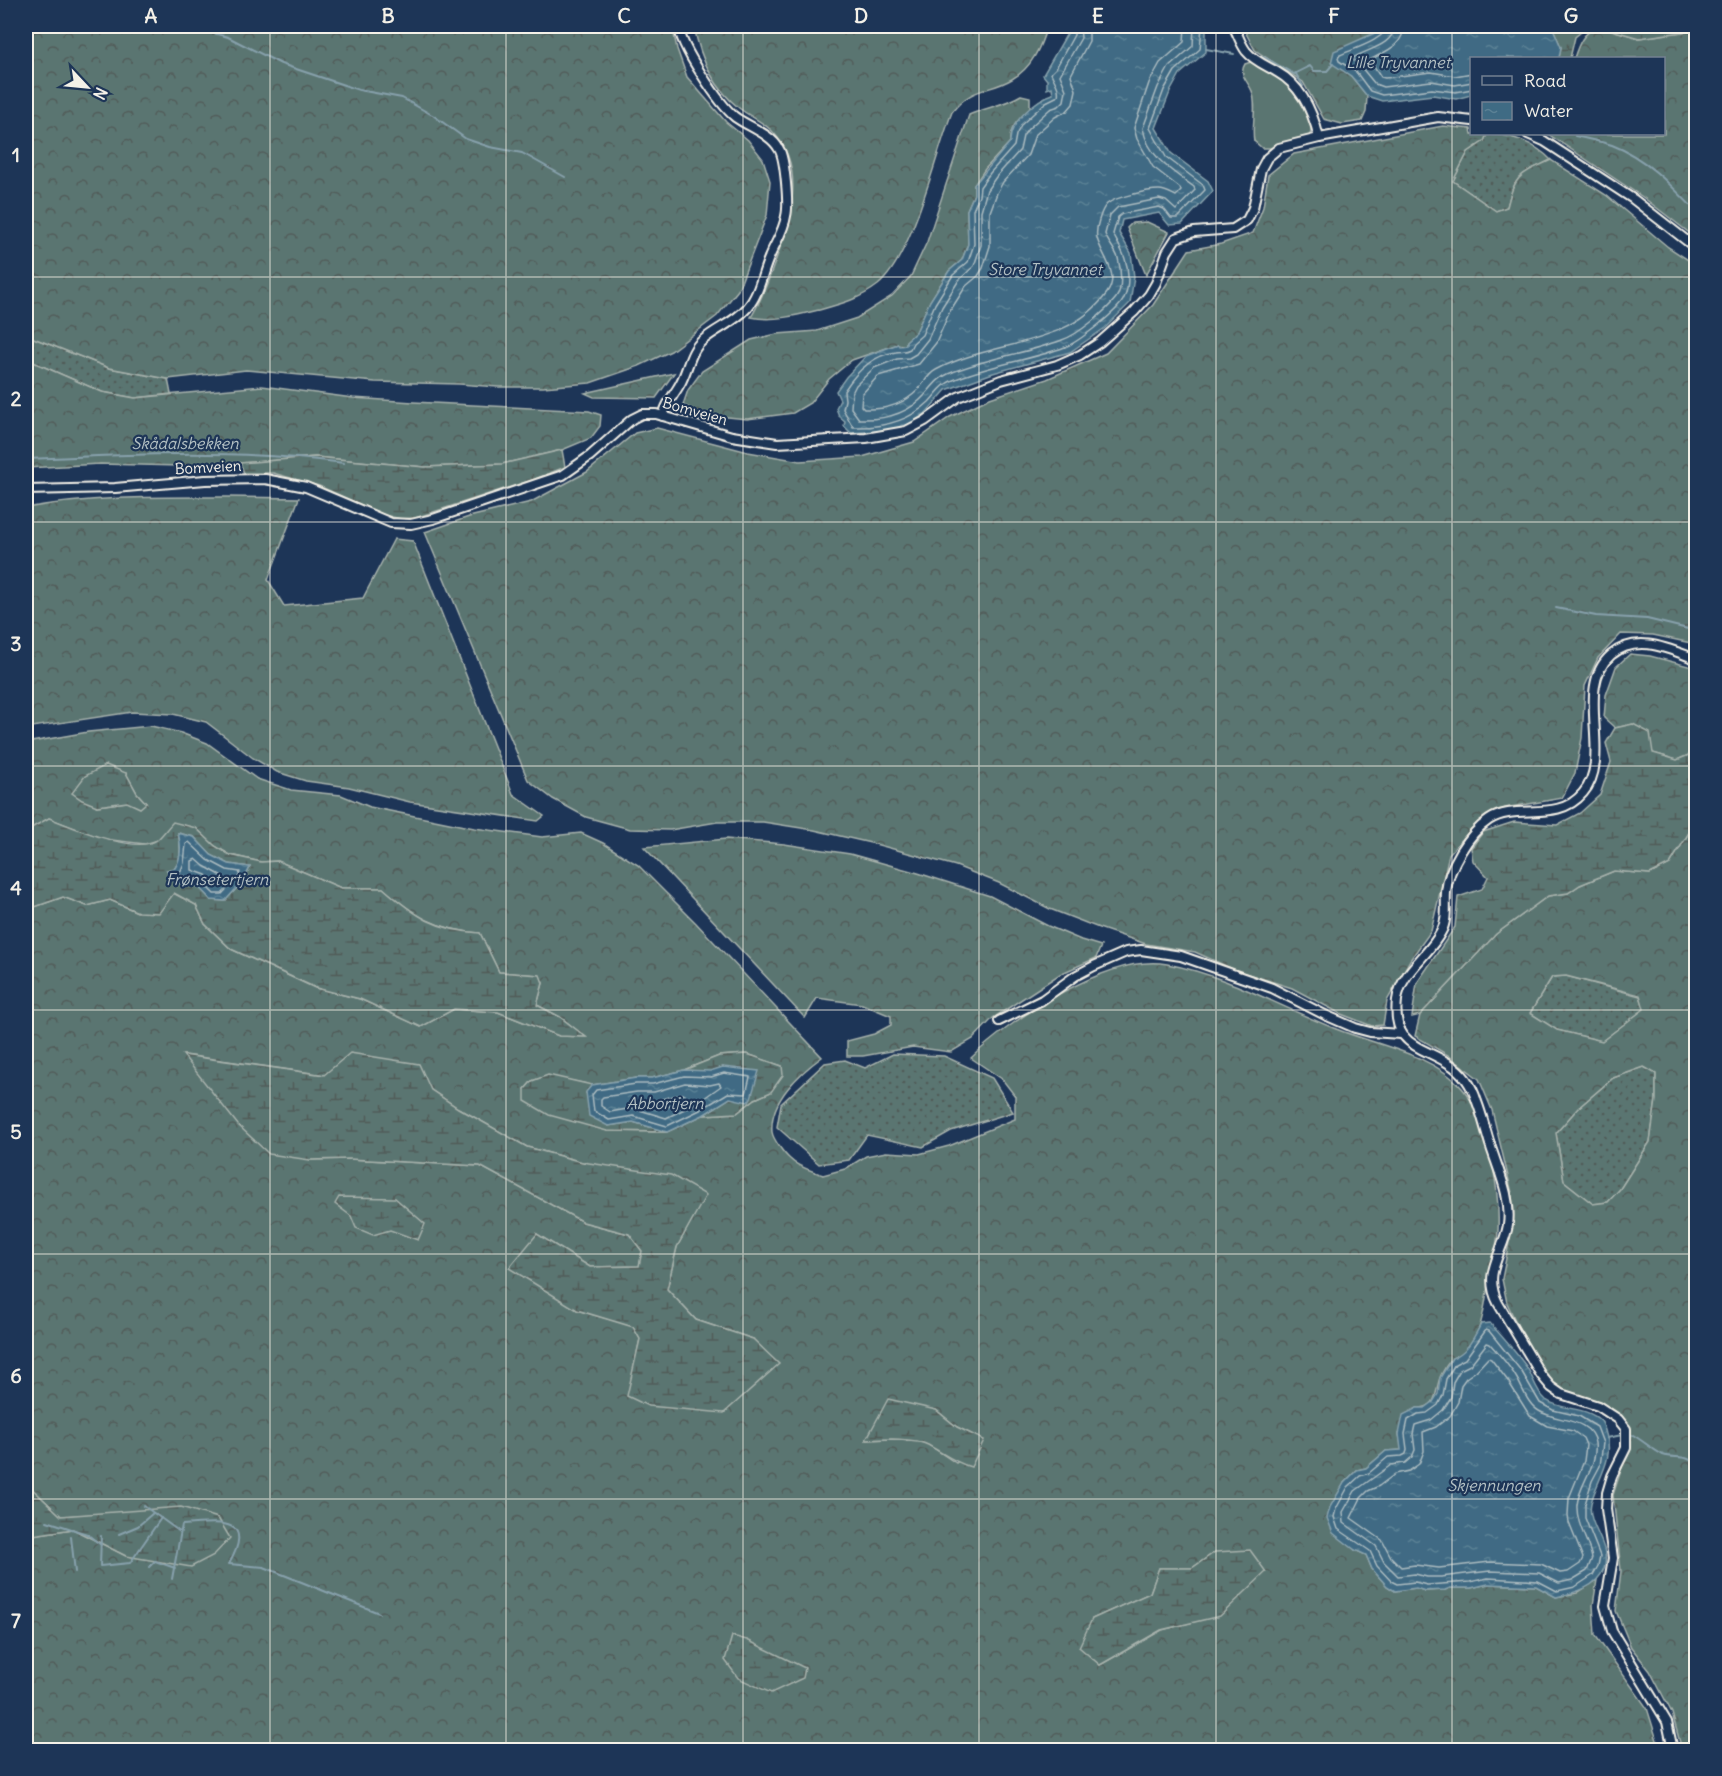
<svg xmlns="http://www.w3.org/2000/svg" width="1722" height="1776" font-family="Delius,sans-serif">
	<style>
		.grass { fill: url(#grass-dots); stroke: #a7b2ac; stroke-width: 1.5 }
		.forest { fill: url(#forest-crowns); stroke: #a7b2ac; stroke-width: 1.5; fill-rule: evenodd }
		.wetland { fill: url(#wetland-marsh); stroke: #a7b2ac; stroke-width: 1.5; fill-rule: evenodd }
		.park { fill: #5a7471; stroke: #a7b2ac; stroke-width: 1.5 }
		.water { fill: url(#water-ripples); stroke: #87a1ac; stroke-width: 1.5 }
		.lines { fill: none; stroke-linecap: round; stroke-linejoin: round }
		.shore { stroke: #acbbc0; stroke-width: 1.5 }
		.stream { stroke: #87a1ac; stroke-width: 2 }
		.street-casing { stroke: #f4f1e8; stroke-width: 12 }
		.street { stroke: #1d3557; stroke-width: 8 }
		.grid { fill: none; stroke: #f4f1e8; stroke-width: 1.5; stroke-opacity: 0.55 }
		.labels { text-anchor: middle; dominant-baseline: central; stroke-width: 4.5; stroke-linejoin: round; paint-order: stroke }
		.street-label { font-size: 15px; fill: #f4f1e8; stroke: #1d3557 }
		.water-label { font-size: 16px; font-style: italic; fill: #b5c2c5; stroke: #1d3557 }
		.neatline { fill: none; stroke: #f4f1e8; stroke-width: 2 }
		.grid-label { font-size: 20px; text-anchor: middle; font-weight: bold; fill: #f4f1e8 }
	</style>
	<defs>
		<pattern id="grass-dots" width="8" height="8" patternUnits="userSpaceOnUse" patternTransform="scale(1.5)"><rect width="8" height="8" fill="#5a7471"/><path d="M2 2h.1M6 6h.1" fill="none" stroke="#515c59" stroke-width="1.8" stroke-linecap="round"/></pattern>
		<pattern id="forest-crowns" width="20" height="18" patternUnits="userSpaceOnUse" patternTransform="scale(1.5)"><rect width="20" height="18" fill="#5a7471"/><path d="M2 6a3 3 0 1 1 6 0M12 15a3 3 0 1 1 6 0" fill="none" stroke="#515c59"/></pattern>
		<pattern id="wetland-marsh" width="20" height="14" patternUnits="userSpaceOnUse" patternTransform="scale(1.5)"><rect width="20" height="14" fill="#5a7471"/><path d="M1 5h8M5 5V1M11 12h8M15 12V8" fill="none" stroke="#515c59"/></pattern>
		<pattern id="water-ripples" width="26" height="14" patternUnits="userSpaceOnUse" patternTransform="scale(1.5)"><rect width="26" height="14" fill="#3f6b84"/><path d="M2 4q2-2 4 0t4 0M15 11q2-2 4 0t4 0" fill="none" stroke="#5b8195"/></pattern>
	</defs>
	<rect width="100%" height="100%" fill="#1d3557"/>
	<filter id="ink" filterUnits="userSpaceOnUse"><feTurbulence type="fractalNoise" baseFrequency=".0167" numOctaves="2"/><feDisplacementMap in="SourceGraphic" scale="12" xChannelSelector="R" yChannelSelector="G"/><feConvolveMatrix kernelMatrix="1 2 1 2 8 2 1 2 1" color-interpolation-filters="sRGB"/></filter>
	<g filter="url(#ink)">
		<!-- grass -->
		<g class="grass">
			<path d="M 1487,134 C 1511,134 1535,143 1551,160 C 1522,174 1515,173 1507,207 L 1496,211 L 1453,181 L 1468,152 L 1484,141 Z"/>
			<polygon points="26,335 109,368 168,379 171,394 135,398 102,392 26,359"/>
			<polygon points="1566,976 1640,996 1645,1009 1602,1041 1556,1030 1530,1013 1552,977"/>
			<polygon points="893,1054 944,1056 992,1078 1013,1112 951,1131 923,1147 867,1135 849,1160 819,1164 777,1127 781,1104 825,1063 845,1060 865,1068"/>
			<polygon points="1644,1067 1656,1073 1656,1100 1650,1142 1620,1189 1608,1202 1593,1204 1564,1181 1556,1133 1578,1108 1613,1078"/>
		</g>
		<!-- forest -->
		<g class="forest">
			<polygon points="26,26 674,26 673,30 677,49 687,77 726,122 748,140 763,159 770,181 767,215 738,290 717,316 671,351 639,366 590,383 543,387 498,387 459,384 375,382 246,370 168,379 109,368 26,335"/>
			<path d="M 694,26 L 1047,26 C 1041,46 1032,68 1012,79 C 988,93 972,86 952,112 C 935,156 913,256 878,285 C 860,299 841,304 819,310 C 799,315 772,322 751,317 C 762,300 768,281 775,262 C 790,221 807,168 773,132 C 764,122 750,117 739,108 C 713,87 700,58 694,26 Z"/>
			<polygon points="1242,26 1384,26 1377,32 1351,76 1367,96 1366,112 1362,121 1342,124 1324,119 1303,82 1255,50"/>
			<path d="M 1598,26 L 1639,38 L 1696,30 L 1696,238 L 1644,198 L 1548,134 L 1664,134 L 1664,58 L 1574,58 C 1579,43 1583,33 1598,26 Z"/>
			<path d="M 1021,95 L 1030,97 L 1030,109 C 1019,119 1009,127 1010,142 L 985,169 L 974,185 L 974,194 L 967,210 L 968,244 L 962,260 L 949,271 L 930,301 L 916,332 L 906,341 L 906,346 L 898,344 L 852,360 L 829,379 L 810,403 L 793,413 L 747,419 L 699,414 L 683,405 L 688,390 L 702,371 L 751,340 L 777,334 L 817,331 L 857,318 L 892,296 L 911,276 L 927,242 L 969,115 C 987,107 1005,105 1021,95 Z"/>
			<path d="M 1443,126 L 1471,129 L 1472,134 L 1487,134 L 1484,141 L 1468,152 L 1453,181 L 1496,211 L 1507,207 C 1515,173 1522,174 1551,160 L 1606,195 L 1668,247 L 1696,265 L 1696,644 L 1653,635 L 1621,634 L 1598,658 L 1585,686 L 1582,738 L 1575,773 L 1562,798 L 1505,808 L 1473,827 L 1449,854 L 1431,931 L 1410,960 L 1387,1001 L 1383,1025 L 1372,1026 L 1341,1014 L 1292,988 L 1235,970 L 1195,952 L 1146,944 L 1099,928 L 1050,909 L 999,883 L 956,866 L 875,844 L 814,830 L 763,822 L 717,822 L 670,830 L 630,829 L 586,817 L 553,799 L 528,780 L 425,532 L 469,517 L 531,502 L 587,472 L 635,433 L 657,428 L 748,452 L 800,461 L 862,457 L 914,442 L 950,417 L 990,398 L 1047,379 L 1106,353 L 1153,305 L 1189,250 L 1221,244 L 1253,233 L 1263,207 L 1268,175 L 1294,154 Z"/>
			<polygon points="1147,222 1169,232 1146,275 1127,228 1132,223"/>
			<polygon points="26,359 102,392 135,398 262,386 353,398 413,402 589,411 601,415 600,426 591,438 562,450 502,464 425,467 315,457 240,463 180,466 100,464 26,468"/>
			<polygon points="674,373 656,398 594,397 585,393"/>
			<path d="M 227,497 L 299,498 L 268,580 L 284,606 L 363,598 L 394,539 L 413,541 L 513,794 L 544,816 L 538,821 L 410,802 L 349,787 L 306,781 L 277,772 L 253,758 L 206,722 L 173,714 L 132,712 L 26,728 L 26,508 C 92,496 159,497 227,497 Z"/>
			<polygon points="1630,654 1650,656 1696,668 1696,752 1677,760 1653,753 1633,724 1615,728 1604,718 1606,695 1616,667"/>
			<path d="M 151,726 L 181,733 L 207,743 L 257,779 L 291,790 L 341,795 L 370,807 L 474,828 L 542,837 L 581,833 L 603,843 L 638,865 L 696,923 L 822,1057 C 800,1073 769,1101 772,1132 C 773,1139 784,1154 790,1159 C 797,1167 813,1171 823,1175 L 845,1169 L 866,1156 L 886,1152 L 919,1154 L 949,1146 L 1015,1119 L 1015,1096 L 1002,1079 L 971,1058 C 1010,1020 1109,953 1167,964 C 1226,975 1280,1007 1336,1029 C 1376,1045 1433,1054 1462,1088 C 1489,1120 1500,1190 1498,1231 C 1497,1249 1491,1267 1488,1285 C 1484,1310 1481,1349 1452,1358 C 1448,1363 1444,1369 1441,1375 C 1434,1390 1440,1408 1417,1408 L 1399,1434 L 1402,1450 L 1386,1451 L 1366,1468 L 1357,1470 L 1344,1483 L 1355,1550 L 1366,1555 L 1372,1569 L 1387,1586 L 1395,1591 L 1416,1588 L 1425,1591 L 1445,1590 L 1450,1588 L 1471,1588 L 1488,1584 L 1536,1586 L 1556,1597 L 1577,1593 L 1597,1580 L 1593,1605 L 1595,1635 L 1647,1708 L 1660,1750 L 26,1750 L 26,1536 L 73,1529 L 126,1556 L 115,1513 L 61,1516 L 26,1483 L 26,910 L 63,897 L 87,906 L 110,900 L 137,912 L 173,893 L 196,905 L 205,924 L 231,949 L 315,988 L 360,999 L 421,1027 L 454,1009 L 498,1012 L 559,1036 L 585,1037 L 560,1017 L 537,1005 L 543,983 L 539,975 L 499,972 L 480,933 C 436,930 415,916 383,888 L 341,888 L 278,861 L 261,862 L 230,855 L 215,846 L 196,828 L 145,844 L 103,839 L 49,818 L 26,831 L 26,743 L 88,732 ZM 126,773 L 137,793 L 146,803 L 127,802 L 97,806 ZM 747,1054 L 782,1066 L 771,1092 L 755,1099 L 737,1113 L 703,1115 L 667,1132 L 607,1131 L 525,1089 L 532,1081 L 548,1076 L 592,1085 L 636,1078 L 652,1078 L 684,1070 L 719,1056 ZM 185,1055 L 431,1090 L 458,1108 L 527,1147 L 705,1195 L 677,1247 L 667,1289 L 696,1320 L 753,1339 L 628,1396 L 640,1339 L 633,1326 L 577,1310 L 537,1234 L 590,1267 L 640,1266 L 642,1251 L 629,1234 L 583,1222 L 480,1166 L 349,1159 L 310,1160 ZM 936,1410 L 957,1427 L 983,1440 L 956,1463 L 926,1443 L 892,1439 L 867,1440 ZM 1215,1552 L 1220,1615 L 1162,1630 L 1100,1665 L 1092,1619 L 1150,1593 L 1159,1568 L 1192,1568 Z"/>
			<path d="M 1696,821 L 1696,1750 L 1682,1750 L 1672,1713 L 1650,1671 L 1631,1647 L 1616,1611 L 1621,1571 L 1613,1495 L 1623,1464 L 1629,1432 L 1624,1420 L 1606,1408 L 1563,1393 L 1546,1381 L 1534,1360 L 1507,1303 L 1502,1279 L 1512,1227 L 1512,1193 L 1492,1110 L 1479,1079 L 1448,1055 L 1415,1036 L 1420,1015 L 1496,934 L 1548,896 L 1568,893 L 1580,885 L 1614,871 L 1650,874 L 1670,864 ZM 1566,976 L 1640,995 L 1644,1009 L 1602,1041 L 1557,1030 L 1530,1013 L 1552,977 ZM 1644,1067 L 1656,1074 L 1656,1100 L 1650,1142 L 1620,1189 L 1608,1202 L 1593,1204 L 1564,1181 L 1556,1133 L 1578,1108 L 1613,1078 Z"/>
			<polygon points="726,839 784,844 850,854 918,873 990,896 1048,926 1081,940 1101,946 1096,958 1060,974 993,1018 973,1039 951,1052 913,1047 863,1056 847,1056 847,1041 874,1034 891,1025 891,1016 862,1004 817,998 805,1018 644,847"/>
		</g>
		<!-- wetland -->
		<g class="wetland">
			<polygon points="1552,26 1696,26 1696,30 1639,38 1598,26 1586,28 1575,37 1570,58 1559,58 1561,47"/>
			<polygon points="562,450 565,467 535,479 415,518 401,519 384,515 319,486 273,473 244,473 240,463 315,457 425,467 502,464"/>
			<polygon points="1633,724 1650,733 1653,753 1677,760 1696,752 1696,821 1670,864 1650,874 1614,871 1580,885 1568,893 1548,896 1496,934 1420,1015 1412,1017 1417,983 1455,927 1458,897 1482,889 1488,877 1473,861 1471,848 1483,832 1514,822 1557,825 1580,813 1600,795 1611,762 1606,743 1615,728"/>
			<polygon points="106,765 126,773 137,793 146,803 140,808 127,802 97,806 82,800 72,793 85,776"/>
			<path d="M 49,818 C 72,827 136,855 157,840 C 163,835 168,827 173,822 L 196,828 L 215,846 L 230,855 L 261,862 L 278,861 L 341,888 L 383,888 C 416,917 435,930 480,933 L 499,972 L 540,975 L 543,983 L 537,1005 L 560,1017 L 586,1037 L 559,1036 L 498,1012 L 454,1009 L 421,1027 L 360,999 L 316,988 L 231,949 L 205,924 L 196,905 L 174,893 L 159,913 L 138,912 L 110,900 L 87,906 L 63,897 L 26,910 L 26,831 ZM 178,833 L 194,837 L 211,855 L 229,864 L 250,867 L 244,880 L 225,901 L 211,900 L 198,886 L 184,882 L 167,870 L 175,868 C 182,858 181,845 178,833 Z"/>
			<polygon points="350,1053 419,1064 431,1090 458,1108 527,1147 582,1162 671,1175 706,1195 677,1247 667,1289 696,1320 753,1339 779,1364 724,1413 648,1406 627,1396 640,1339 633,1327 577,1310 509,1268 537,1234 590,1267 639,1266 642,1251 629,1234 583,1222 480,1166 349,1159 310,1160 269,1154 238,1125 183,1055 324,1075"/>
			<polygon points="747,1054 782,1066 783,1075 771,1092 755,1099 737,1113 703,1115 730,1098 723,1067 710,1072 684,1070 719,1056"/>
			<polygon points="548,1075 592,1085 586,1093 608,1126 633,1122 667,1132 607,1131 549,1115 525,1101 525,1089 532,1081"/>
			<polygon points="339,1197 395,1198 425,1224 418,1240 390,1230 373,1235 356,1228 351,1216 335,1204"/>
			<path d="M 888,1399 L 936,1410 L 957,1427 L 984,1440 L 971,1467 C 954,1462 943,1453 928,1445 C 913,1437 883,1439 866,1440 Z"/>
			<polygon points="26,1483 61,1516 181,1507 218,1518 230,1538 214,1555 191,1567 126,1556 73,1529 26,1536"/>
			<polygon points="1250,1550 1266,1572 1220,1616 1161,1630 1100,1665 1079,1647 1092,1619 1150,1593 1159,1568 1192,1568 1215,1552"/>
			<polygon points="732,1636 747,1640 805,1668 803,1678 771,1693 738,1678 725,1660"/>
		</g>
		<!-- park -->
		<path class="park" d="M 1251,62 C 1262,64 1280,75 1288,83 C 1299,93 1318,122 1309,137 L 1273,148 L 1262,148 L 1254,141 C 1251,125 1258,107 1252,91 C 1248,81 1238,75 1245,64 Z"/>
		<!-- water -->
		<g class="water">
			<path d="M 1062,26 L 1206,26 L 1206,52 L 1180,74 L 1170,92 L 1156,128 L 1171,153 L 1208,181 L 1213,191 L 1182,224 L 1169,225 L 1159,213 L 1122,220 L 1119,233 L 1131,253 L 1134,277 L 1130,303 L 1105,328 L 1070,352 L 993,373 L 946,390 L 925,414 L 908,425 L 891,430 L 851,433 L 844,426 L 845,421 L 839,416 L 836,408 L 840,400 L 836,391 L 846,377 L 866,356 L 898,344 L 899,346 L 906,345 L 906,341 L 916,332 L 930,301 L 949,271 L 962,260 L 968,244 L 967,210 L 974,194 L 974,185 L 1010,142 C 1009,123 1036,99 1053,94 L 1052,87 L 1047,89 L 1047,80 L 1043,75 L 1068,32 Z"/>
			<polygon points="1384,26 1552,26 1561,47 1559,58 1472,58 1471,95 1456,99 1433,95 1382,101 1367,96 1351,76 1331,63 1334,51 1377,32"/>
			<path d="M 178,833 L 194,837 L 211,855 L 229,864 L 250,867 L 244,880 L 225,901 L 211,900 C 202,890 193,879 178,884 L 169,877 L 167,870 L 175,868 C 182,857 181,844 178,833 Z"/>
			<polygon points="723,1067 759,1071 751,1098 748,1102 730,1098 703,1115 667,1132 633,1122 608,1126 589,1116 586,1092 592,1085 636,1078 652,1078 684,1070 710,1071"/>
			<path d="M 1490,1323 C 1503,1338 1517,1353 1528,1369 C 1533,1378 1537,1393 1546,1400 C 1562,1411 1586,1406 1601,1421 C 1603,1424 1605,1430 1606,1434 C 1615,1459 1597,1479 1591,1503 C 1586,1525 1612,1545 1604,1568 C 1597,1588 1574,1593 1556,1597 L 1536,1586 L 1488,1584 L 1471,1588 L 1450,1588 L 1445,1590 L 1425,1591 L 1416,1588 L 1395,1591 L 1387,1586 L 1372,1569 L 1366,1555 L 1355,1550 L 1333,1533 L 1327,1518 L 1330,1507 L 1344,1483 L 1357,1470 L 1366,1468 L 1386,1451 L 1401,1450 L 1399,1434 L 1403,1415 L 1417,1408 L 1425,1408 L 1433,1402 L 1438,1394 L 1440,1378 L 1452,1358 C 1467,1353 1474,1337 1481,1324 Z"/>
		</g>
		<g class="lines">
			<!-- shore -->
			<g class="shore">
				<path d="M 1070,26 L 1074,30 L 1074,35 L 1056,68 L 1051,73 C 1054,81 1060,87 1058,96 L 1046,102 L 1022,124 L 1016,135 L 1014,146 L 990,173 L 980,187 L 979,196 L 973,210 L 974,244 L 968,262 L 953,275 L 935,304 L 922,335 L 913,343 L 910,349 C 905,352 902,351 896,352 C 873,355 856,372 844,391 L 845,400 L 843,409 L 853,427 C 881,428 908,422 929,402 C 937,394 940,386 951,381 C 988,365 1028,361 1065,347 C 1077,343 1120,310 1124,298 C 1127,293 1128,282 1128,276 C 1128,259 1120,248 1113,234 L 1118,217 L 1122,214 L 1159,207 L 1164,209 L 1171,218 L 1178,218 L 1205,190 L 1203,185 L 1166,157 L 1150,128 L 1164,90 L 1175,71 L 1200,49 L 1202,26"/>
				<path d="M 1080,26 L 1081,38 L 1060,75 L 1066,90 L 1064,101 L 1059,106 L 1050,109 L 1028,129 L 1023,136 L 1020,150 L 996,177 L 987,190 L 981,211 L 981,245 L 974,266 L 959,280 L 942,307 L 928,339 L 916,354 L 909,358 L 897,359 L 874,368 L 856,385 L 852,393 L 851,408 L 859,419 C 883,420 908,414 925,395 C 933,386 937,379 948,374 C 985,358 1025,354 1062,340 C 1078,335 1106,311 1116,298 C 1123,289 1121,269 1118,258 C 1115,249 1108,243 1105,234 L 1110,215 L 1118,207 L 1159,199 L 1166,201 L 1176,210 L 1195,190 L 1194,187 C 1173,172 1147,156 1143,128 L 1158,87 L 1169,67 L 1193,46 L 1194,26"/>
				<path d="M 1089,26 L 1089,41 L 1071,75 L 1076,90 L 1073,104 L 1067,111 L 1055,117 L 1035,135 L 1028,155 L 1003,182 L 997,193 L 990,212 L 990,246 L 983,268 L 978,276 L 966,286 L 950,311 L 936,343 L 919,364 L 878,376 L 862,394 L 861,406 L 864,409 C 884,410 903,405 918,390 C 924,383 928,374 936,370 C 991,340 1068,348 1107,293 C 1121,274 1101,255 1097,238 C 1096,232 1097,226 1099,220 C 1101,214 1102,209 1107,204 C 1115,197 1148,190 1159,190 C 1165,190 1170,193 1176,196 L 1181,191 L 1180,188 L 1153,167 L 1137,139 L 1134,128 L 1149,83 L 1160,63 L 1184,42 L 1185,26"/>
				<path d="M 1387,26 C 1385,40 1353,49 1340,55 L 1338,58 L 1339,61 L 1356,72 L 1370,91 L 1382,95 L 1432,89 L 1456,92 L 1472,89"/>
				<path d="M 1395,26 C 1393,46 1367,49 1353,58 L 1354,61 L 1361,67 L 1375,84 L 1383,87 L 1431,81 L 1455,85 L 1472,82"/>
				<path d="M 1404,26 C 1403,47 1385,51 1370,60 L 1381,77 L 1385,78 L 1431,72 L 1455,76 L 1472,73"/>
				<polygon points="189,842 208,860 227,870 240,872 239,876 222,894 214,894 201,881 179,875 184,863 186,844"/>
				<polygon points="196,859 204,866 224,877 224,880 220,885 216,886 206,875 192,870 192,861"/>
				<polygon points="724,1073 750,1077 746,1094 728,1093 700,1110 667,1126 633,1116 609,1120 594,1111 592,1095 596,1090 636,1084 653,1084 684,1076 711,1077"/>
				<polygon points="685,1083 710,1085 719,1083 721,1086 697,1103 666,1118 633,1108 610,1112 601,1106 601,1099 603,1097 637,1092 654,1092"/>
				<polygon points="682,1094 685,1095 684,1099 666,1108 656,1104 658,1100"/>
				<polygon points="1486,1330 1489,1331 1522,1372 1540,1403 1553,1410 1579,1416 1597,1427 1603,1443 1600,1466 1592,1481 1585,1504 1585,1518 1600,1556 1598,1566 1593,1575 1575,1587 1557,1591 1538,1581 1524,1580 1488,1578 1470,1582 1427,1585 1415,1582 1397,1584 1391,1581 1377,1566 1370,1551 1338,1529 1334,1517 1336,1509 1348,1487 1360,1476 1369,1473 1388,1457 1402,1456 1406,1454 1407,1449 1405,1434 1408,1420 1418,1414 1427,1413 1438,1405 1443,1395 1446,1379 1455,1364 1465,1359"/>
				<path d="M 1487,1343 L 1490,1344 C 1499,1354 1509,1365 1516,1377 C 1523,1388 1527,1404 1539,1411 C 1556,1422 1591,1417 1595,1443 C 1598,1466 1579,1484 1577,1505 C 1576,1524 1588,1540 1592,1558 L 1587,1571 L 1572,1580 L 1559,1583 L 1539,1573 L 1490,1571 L 1441,1577 L 1427,1577 L 1415,1574 L 1398,1576 L 1384,1562 L 1376,1546 L 1344,1523 L 1343,1512 L 1355,1491 L 1391,1465 L 1405,1463 L 1412,1457 L 1415,1450 L 1413,1434 L 1415,1425 L 1431,1420 L 1443,1410 L 1451,1397 L 1453,1382 L 1460,1370 L 1470,1365 Z"/>
				<polygon points="1488,1358 1491,1359 1508,1381 1530,1416 1547,1426 1573,1431 1583,1438 1586,1445 1584,1461 1569,1498 1568,1515 1569,1523 1583,1558 1580,1564 1568,1572 1560,1573 1541,1564 1490,1562 1439,1568 1415,1565 1401,1567 1391,1557 1382,1540 1351,1518 1361,1498 1368,1491 1379,1486 1395,1474 1409,1471 1419,1464 1424,1451 1423,1432 1436,1427 1450,1416 1458,1402 1461,1385 1466,1378 1476,1371"/>
			</g>
			<!-- stream -->
			<g class="stream">
				<polyline points="161,28 192,27 228,37 281,64 359,90 402,98 434,116 466,139 490,147 522,153 565,177"/>
				<polyline points="1206,49 1234,54"/>
				<polyline points="1258,56 1266,58 1294,74 1310,66 1314,71 1327,71 1333,64"/>
				<polyline points="1296,74 1303,86"/>
				<path d="M 1575,134 L 1575,136 C 1587,139 1600,141 1612,145 C 1646,158 1672,186 1696,211"/>
				<path d="M 26,459 C 131,454 239,449 344,463"/>
				<polyline points="1556,608 1596,616 1647,619 1696,631"/>
				<path d="M 1633,1435 C 1643,1441 1653,1450 1663,1455 C 1675,1459 1686,1454 1696,1464"/>
				<polyline points="1607,1438 1622,1435"/>
				<polyline points="144,1506 180,1532"/>
				<polyline points="47,1521 87,1534 101,1545"/>
				<polyline points="119,1534 138,1526 153,1513"/>
				<polyline points="101,1536 100,1566 130,1563 161,1518"/>
				<polyline points="71,1537 75,1572"/>
				<polyline points="149,1567 155,1561 175,1568"/>
				<path d="M 172,1579 L 182,1525 C 216,1523 257,1515 229,1564 L 264,1567 L 379,1613"/>
			</g>
			<defs>
				<g id="street">
					<path d="M 1233,26 C 1238,34 1240,43 1246,51 C 1254,61 1267,66 1277,72 C 1302,86 1313,112 1319,138"/>
					<polyline points="1528,134 1544,141 1633,199 1696,248"/>
					<path d="M 663,416 C 666,403 674,395 680,384 C 688,370 690,350 703,340 C 717,328 735,322 747,308 C 759,295 762,274 769,258 C 774,245 784,231 786,216 C 789,205 785,158 779,149 C 771,134 749,127 735,117 C 720,105 679,45 679,26"/>
					<polyline points="26,490 115,488 205,480 265,479 306,487 391,523 411,524 433,519 563,475 590,456 632,419 642,414 656,414 732,436 777,443 866,438 906,431 925,421 958,397 1001,380 1057,365 1080,355 1100,342 1134,312 1149,295 1156,283 1167,252 1176,238 1194,232 1233,229 1247,220 1253,208 1261,169 1267,158 1279,148 1319,138 1438,117 1472,121"/>
					<polyline points="999,1021 1042,1000 1075,976 1094,966 1126,952 1141,950 1181,956 1272,988 1325,1015 1355,1028 1370,1032 1401,1034"/>
					<path d="M 1673,1750 L 1667,1722 L 1612,1631 L 1605,1606 L 1613,1558 L 1606,1509 L 1607,1493 L 1612,1476 L 1626,1448 L 1626,1429 L 1618,1419 L 1598,1406 L 1561,1394 L 1551,1387 L 1541,1375 L 1498,1303 C 1482,1272 1503,1254 1508,1225 C 1512,1197 1497,1168 1489,1141 C 1485,1128 1482,1115 1477,1102 C 1472,1085 1463,1072 1448,1063 C 1418,1045 1392,1045 1397,1000 C 1401,971 1429,956 1441,932 C 1448,920 1445,906 1446,892 C 1448,868 1469,833 1489,820 C 1516,802 1557,824 1583,793 C 1614,757 1573,688 1611,655 C 1637,633 1669,649 1696,659"/>
				</g>
			</defs>
			<!-- street casing -->
			<use href="#street" class="street-casing"/>
			<!-- street -->
			<use href="#street" class="street"/>
		</g>
	</g>
	<!-- grid -->
	<path class="grid" d="M 270,26 L 270,1750M 506,26 L 506,1750M 743,26 L 743,1750M 979,26 L 979,1750M 1216,26 L 1216,1750M 1452,26 L 1452,1750M 26,277 L 1696,277M 26,522 L 1696,522M 26,766 L 1696,766M 26,1010 L 1696,1010M 26,1254 L 1696,1254M 26,1499 L 1696,1499"/>
	<g class="labels">
		<!-- street labels -->
		<g class="street-label">
			<text transform="translate(695 411) rotate(16)">Bomveien</text>
			<text transform="translate(208 467) rotate(-3)">Bomveien</text>
		</g>
		<!-- water labels -->
		<g class="water-label">
			<text x="1398" y="62">Lille Tryvannet</text>
			<text x="1045" y="269">Store Tryvannet</text>
			<text x="185" y="443">Skådalsbekken</text>
			<text x="217" y="879">Frønsetertjern</text>
			<text x="665" y="1103">Abbortjern</text>
			<text x="1494" y="1485">Skjennungen</text>
		</g>
	</g>
	<!-- margin -->
	<rect width="1722" height="1776" fill="none" stroke="#1d3557" stroke-width="66"/>
	<!-- legend -->
	<rect x="1470" y="57" width="195" height="78" fill="#1d3557" stroke="#738091" stroke-width="1.5"/>
	<rect x="1482" y="76" width="30" height="9" fill="#1d3557" stroke="#738091" stroke-width="1.5"/>
	<text x="1524" y="87" font-size="18" fill="#f4f1e8">Road</text>
	<rect x="1482" y="102" width="30" height="18" fill="url(#water-ripples)" stroke="#738091" stroke-width="1.5"/>
	<text x="1524" y="117" font-size="18" fill="#f4f1e8">Water</text>
	<!-- north arrow -->
	<g transform="translate(87 87) rotate(116)" stroke="#1d3557" stroke-width="4.5" paint-order="stroke">
	<path d="M0-4.5L10 22L0 15L-10 22Z" fill="#f4f1e8"/>
	<text y="-9" font-size="16" font-weight="bold" text-anchor="middle" fill="#f4f1e8">N</text>
	</g>
	<rect x="33" y="33" width="1656" height="1710" class="neatline"/>
	<g class="grid-label">
		<text x="151" y="23">A</text>
		<text x="388" y="23">B</text>
		<text x="624" y="23">C</text>
		<text x="861" y="23">D</text>
		<text x="1098" y="23">E</text>
		<text x="1334" y="23">F</text>
		<text x="1571" y="23">G</text>
		<text x="16" y="162">1</text>
		<text x="16" y="406">2</text>
		<text x="16" y="651">3</text>
		<text x="16" y="895">4</text>
		<text x="16" y="1139">5</text>
		<text x="16" y="1383">6</text>
		<text x="16" y="1628">7</text>
	</g>
</svg>
